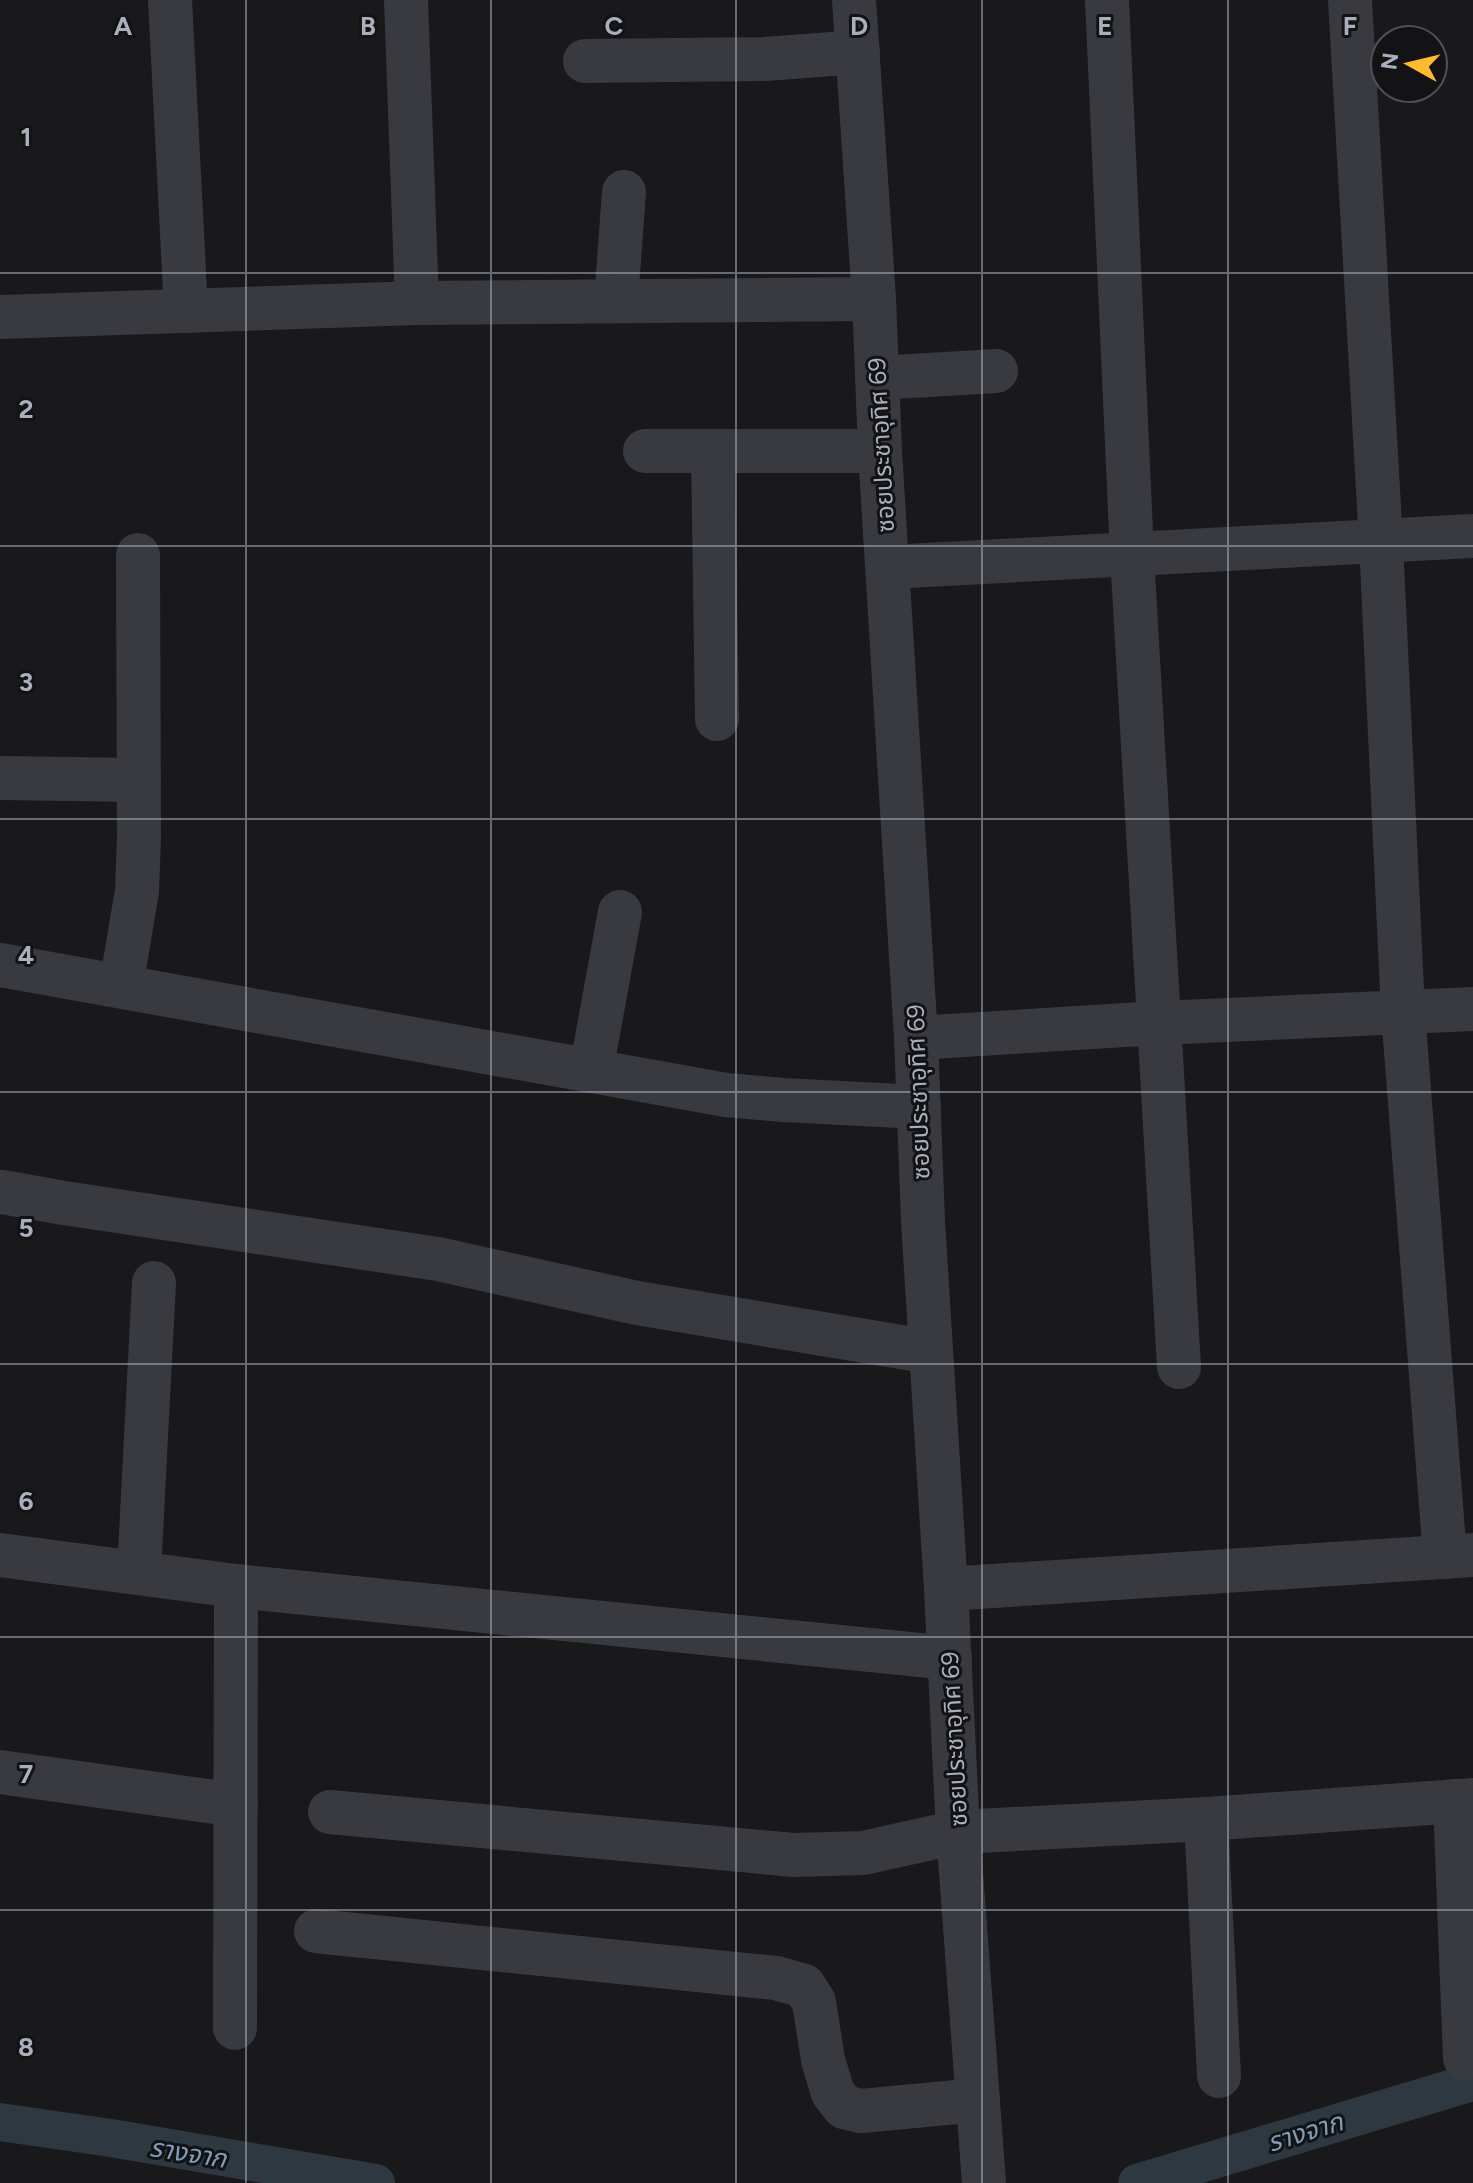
<svg xmlns="http://www.w3.org/2000/svg" width="1473" height="2183" font-family="Figtree,'Noto Sans Thai',sans-serif">
	<style>
		.lines { fill: none; stroke-linecap: round; stroke-linejoin: round }
		.canal { stroke: #2d3840; stroke-width: 38 }
		.minor { stroke: #393a40; stroke-width: 44 }
		.grid { fill: none; stroke: #aaafbb; stroke-width: 2; stroke-opacity: 0.55 }
		.labels { text-anchor: middle; dominant-baseline: central; stroke-width: 6; stroke-linejoin: round; paint-order: stroke }
		.street-label { font-size: 24px; fill: #aaafbb; stroke: #131316 }
		.water-label { font-size: 26px; font-style: italic; fill: #7f9db8; stroke: #131316 }
		.grid-label { font-size: 26px; text-anchor: middle; font-weight: bold; fill: #aaafbb; stroke: #131316; stroke-width: 6; stroke-linejoin: round; paint-order: stroke }
	</style>
	<rect width="100%" height="100%" fill="#19181b"/>
	<g class="lines">
		<!-- canal -->
		<g class="canal">
			<polyline points="0,2122 111,2138 376,2183"/>
			<polyline points="1137,2183 1473,2082"/>
		</g>
		<!-- minor -->
		<g class="minor">
			<polyline points="170,0 186,311"/>
			<polyline points="406,0 417,303"/>
			<polyline points="854,0 874,299 880,451 916,1038 923,1221 946,1589 958,1832 984,2183"/>
			<polyline points="1107,0 1132,555 1179,1367"/>
			<polyline points="1350,0 1381,542 1403,1012 1445,1557"/>
			<polyline points="585,61 765,59 858,52"/>
			<polyline points="616,301 624,192"/>
			<polyline points="0,317 417,303 874,299"/>
			<polyline points="877,378 996,371"/>
			<polyline points="645,451 880,451"/>
			<polyline points="713,451 717,719"/>
			<polyline points="888,567 1473,536"/>
			<polyline points="0,778 139,780"/>
			<polyline points="0,965 726,1095 783,1100 919,1107"/>
			<polyline points="121,986 137,891 139,838 138,555"/>
			<polyline points="916,1038 1158,1023 1473,1009"/>
			<polyline points="591,1071 620,912"/>
			<polyline points="2,1192 64,1203 438,1259 637,1303 931,1352"/>
			<polyline points="0,1555 236,1586 950,1658"/>
			<polyline points="139,1572 154,1283"/>
			<polyline points="946,1589 1473,1555"/>
			<polyline points="0,1772 236,1805"/>
			<polyline points="1455,1801 1465,2058"/>
			<polyline points="330,1812 794,1855 863,1853 958,1832 1206,1819 1473,1800"/>
			<polyline points="1206,1819 1219,2076"/>
			<polyline points="316,1931 776,1978 804,1986 814,2002 823,2060 833,2093 844,2107 861,2111 978,2100"/>
			<polyline points="235,2028 236,1586"/>
		</g>
	</g>
	<!-- grid -->
	<path class="grid" d="M 246,0 L 246,2183M 491,0 L 491,2183M 736,0 L 736,2183M 982,0 L 982,2183M 1228,0 L 1228,2183M 0,273 L 1473,273M 0,546 L 1473,546M 0,819 L 1473,819M 0,1092 L 1473,1092M 0,1364 L 1473,1364M 0,1637 L 1473,1637M 0,1910 L 1473,1910"/>
	<g class="labels">
		<!-- street labels -->
		<g class="street-label">
			<text transform="translate(881 445) rotate(-93)">ซอยประชาอุทิศ 69</text>
			<text transform="translate(918 1092) rotate(-92)">ซอยประชาอุทิศ 69</text>
			<text transform="translate(954 1739) rotate(-93)">ซอยประชาอุทิศ 69</text>
		</g>
		<!-- water labels -->
		<g class="water-label">
			<text transform="translate(1305 2132) rotate(-17)">รางจาก</text>
			<text transform="translate(188 2153) rotate(9)">รางจาก</text>
		</g>
	</g>
	<g class="grid-label">
		<text x="123" y="35">A</text>
		<text x="368" y="35">B</text>
		<text x="614" y="35">C</text>
		<text x="859" y="35">D</text>
		<text x="1105" y="35">E</text>
		<text x="1350" y="35">F</text>
		<text x="26" y="146">1</text>
		<text x="26" y="418">2</text>
		<text x="26" y="691">3</text>
		<text x="26" y="964">4</text>
		<text x="26" y="1237">5</text>
		<text x="26" y="1510">6</text>
		<text x="26" y="1783">7</text>
		<text x="26" y="2056">8</text>
	</g>
	<!-- north arrow -->
	<g transform="translate(1409 64) rotate(278)"><circle r="38" fill="#131316" stroke="#4f5158" stroke-width="2"/>
	<path d="M0-6L14 30L0 20L-14 30Z" fill="#febb2d"/>
	<text y="-12" font-size="22" font-weight="bold" text-anchor="middle" fill="#aaafbb">N</text>
	</g>
</svg>
